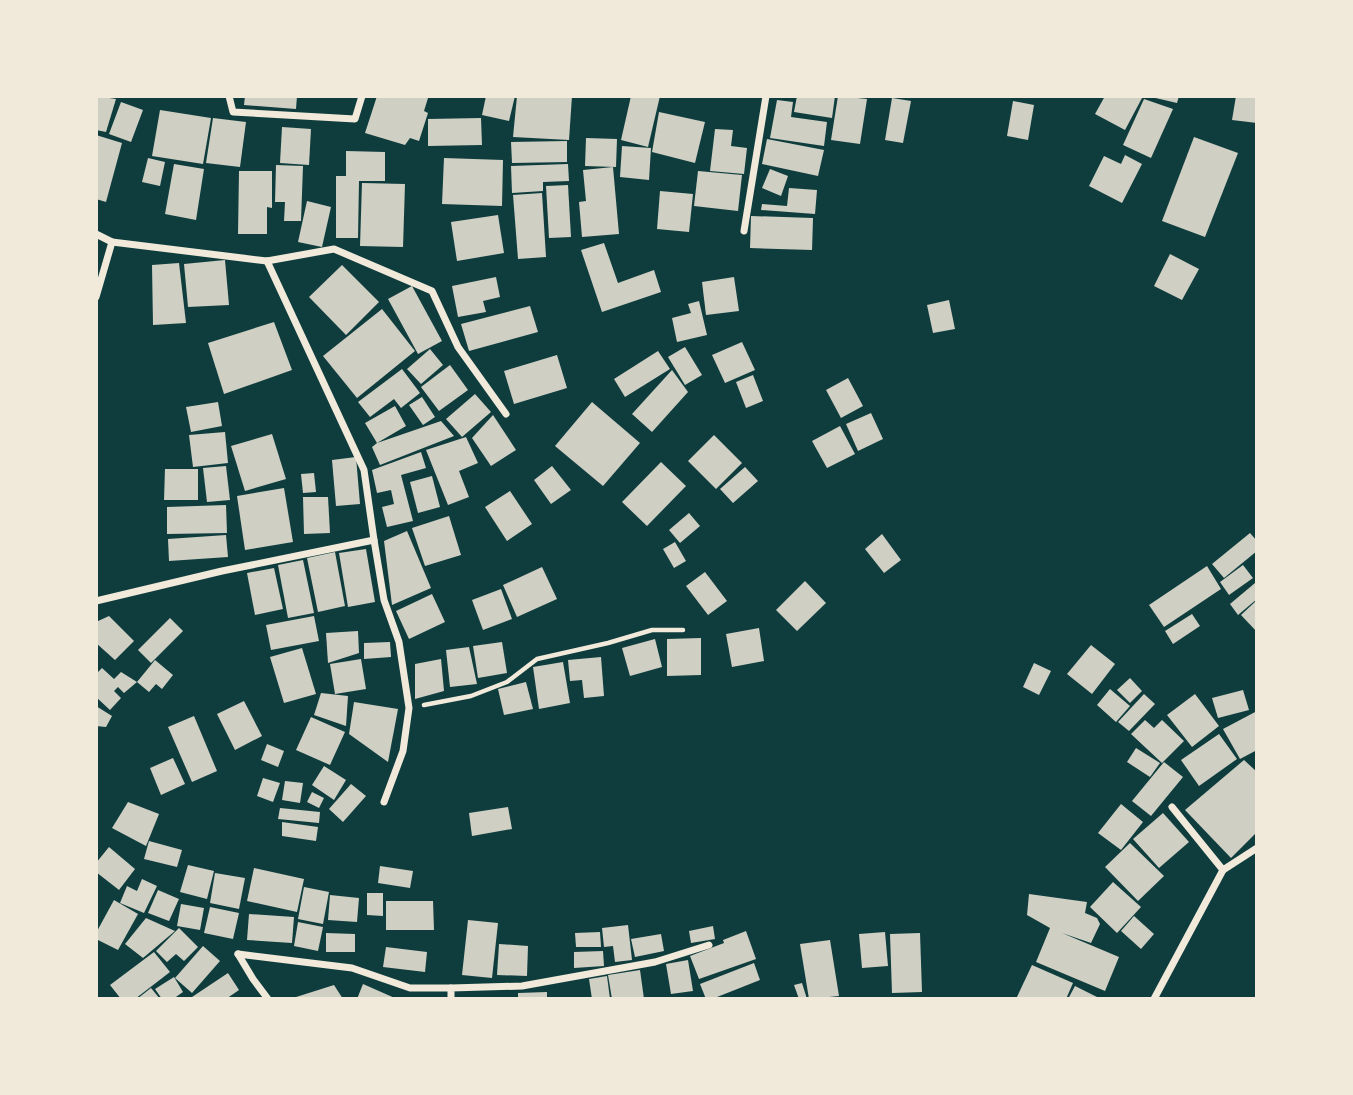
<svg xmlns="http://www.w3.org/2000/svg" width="1353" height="1095" font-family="'Noto Sans',sans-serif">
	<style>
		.building { fill: #cfcfc3 }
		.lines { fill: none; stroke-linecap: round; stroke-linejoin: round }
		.path { stroke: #f1e9da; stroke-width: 4.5 }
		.minor { stroke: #f1e9da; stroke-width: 7 }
	</style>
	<rect width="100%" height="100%" fill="#0f3d3e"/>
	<!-- building -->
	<g class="building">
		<polygon points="96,96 116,99 106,132 96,130"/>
		<polygon points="245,96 297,96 296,109 244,105"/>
		<polygon points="377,96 428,98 424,111 428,113 419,141 410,138 405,145 365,133"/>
		<polygon points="486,96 515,96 509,121 482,115"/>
		<polygon points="517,96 572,96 569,140 513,137"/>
		<polygon points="631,96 660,96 648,147 621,140"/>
		<polygon points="797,96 835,96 832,118 794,112"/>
		<polygon points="838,96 867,99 860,144 831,140"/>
		<polygon points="1105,96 1138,96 1142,98 1125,130 1095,114"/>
		<polygon points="1147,96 1179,96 1177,103"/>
		<polygon points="1236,96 1257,96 1257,123 1232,120"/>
		<polygon points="892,98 911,101 903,143 885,140"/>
		<polygon points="1144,99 1173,109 1151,158 1123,145"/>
		<polygon points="777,100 793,102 791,117 827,122 824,146 770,138"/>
		<polygon points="1013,101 1034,105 1028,140 1007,136"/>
		<polygon points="121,102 143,110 131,142 109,134"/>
		<polygon points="160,110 211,118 203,164 152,156"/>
		<polygon points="659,112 705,122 695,163 652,152"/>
		<polygon points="213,118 246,122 240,167 206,163"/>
		<polygon points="481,118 482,145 428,146 428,119"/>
		<polygon points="282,127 311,129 309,165 280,163"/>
		<polygon points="715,129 733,130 731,146 747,148 744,174 710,171"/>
		<polygon points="96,135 122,143 106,202 96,199"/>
		<polygon points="1194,137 1238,153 1205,237 1162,221"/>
		<polygon points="586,138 617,139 616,167 585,166"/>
		<polygon points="767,139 824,150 818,176 762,164"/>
		<polygon points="567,141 567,162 512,163 511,142"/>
		<polygon points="622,146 651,148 649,180 620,177"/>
		<polygon points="346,151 385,152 385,181 359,181 358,238 336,238 336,176 346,176"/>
		<polygon points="1125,155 1142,164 1122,203 1089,186 1104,156 1121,164"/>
		<polygon points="148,158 165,162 160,186 142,182"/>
		<polygon points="444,158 503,160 502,206 442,204"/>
		<polygon points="174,164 204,169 196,220 165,214"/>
		<polygon points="568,164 569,181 543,182 543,191 512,193 511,166"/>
		<polygon points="276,165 303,166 301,221 284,221 285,202 275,202"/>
		<polygon points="613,167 619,234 582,237 579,202 586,201 583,170"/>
		<polygon points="770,169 788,176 781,196 762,188"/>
		<polygon points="239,171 272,171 272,208 267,207 267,234 238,234"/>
		<polygon points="698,171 742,175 738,211 694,206"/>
		<polygon points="362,183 405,184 403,247 360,246"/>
		<polygon points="568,185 571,237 549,238 546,186"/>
		<polygon points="789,188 817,190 815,214 761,210 762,204 787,206"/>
		<polygon points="660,191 693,194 689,232 657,229"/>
		<polygon points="542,193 546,257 518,259 513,195"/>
		<polygon points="307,201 331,207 322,247 298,242"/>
		<polygon points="498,215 504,253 457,261 451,222"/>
		<polygon points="751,216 813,218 812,250 750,248"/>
		<polygon points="604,243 618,283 654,270 661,292 602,312 581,250"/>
		<polygon points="1170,254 1199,269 1182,300 1154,286"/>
		<polygon points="225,260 229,305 188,307 184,264"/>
		<polygon points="179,263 186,323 153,325 152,265"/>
		<polygon points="342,265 379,302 346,335 309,297"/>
		<polygon points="496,277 500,297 483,301 486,312 458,317 452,286"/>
		<polygon points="734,277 739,311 706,315 702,282"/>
		<polygon points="412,286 442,341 418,354 388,299"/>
		<polygon points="949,300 955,329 933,333 927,305"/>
		<polygon points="699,301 707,335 677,342 672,318 691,313 688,304"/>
		<polygon points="530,306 538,332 469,351 461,324"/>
		<polygon points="382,309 415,351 357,398 323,356"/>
		<polygon points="274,322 292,370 224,394 208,343"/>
		<polygon points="742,342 755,370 725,383 712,355"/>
		<polygon points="685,347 702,375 685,385 668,357"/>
		<polygon points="430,349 443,365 421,384 407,369"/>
		<polygon points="658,351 670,369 625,397 614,379"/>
		<polygon points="557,355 567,388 514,404 504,371"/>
		<polygon points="450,365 468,390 439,411 421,387"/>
		<polygon points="402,369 420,393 401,408 394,399 370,417 358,402"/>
		<polygon points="672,370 688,392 652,432 632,414"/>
		<polygon points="753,375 763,401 746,408 736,382"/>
		<polygon points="848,378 863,406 841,418 826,390"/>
		<polygon points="475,394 491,412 462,437 446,419"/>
		<polygon points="422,397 435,417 423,425 409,405"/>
		<polygon points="218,402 222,426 191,432 186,407"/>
		<polygon points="592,402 640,443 603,486 555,446"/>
		<polygon points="395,406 406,426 377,443 441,421 454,436 380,465 372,447 377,443 365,423"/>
		<polygon points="871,413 883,439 858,451 846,424"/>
		<polygon points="493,415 516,450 491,466 472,438"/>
		<polygon points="840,426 855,454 827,468 812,441"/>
		<polygon points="225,432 228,463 193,467 189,435"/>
		<polygon points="272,434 286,479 245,491 231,446"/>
		<polygon points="714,435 742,463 716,489 688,461"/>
		<polygon points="466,437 478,463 459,471 469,497 448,505 426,450"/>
		<polygon points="421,452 426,468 401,475 413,521 387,527 382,507 394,504 391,490 377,493 372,470"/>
		<polygon points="356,457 360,504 336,506 332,460"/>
		<polygon points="661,462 686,486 647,526 622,502"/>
		<polygon points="226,466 230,500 207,502 203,468"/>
		<polygon points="552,466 571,490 551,504 534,480"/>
		<polygon points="745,467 758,481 733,503 720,489"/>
		<polygon points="165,469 198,469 198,500 164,500"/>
		<polygon points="314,473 316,492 303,493 301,474"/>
		<polygon points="432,476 440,507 418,513 410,482"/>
		<polygon points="284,488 293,542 245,550 237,496"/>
		<polygon points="510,491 532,524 507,541 485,507"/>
		<polygon points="303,497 328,497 330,533 304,534"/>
		<polygon points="226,505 227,533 167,534 167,507"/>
		<polygon points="689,513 700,526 680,543 669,530"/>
		<polygon points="449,516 461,555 425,566 412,528"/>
		<polygon points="407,531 431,588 392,605 384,541"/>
		<polygon points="1250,533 1257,541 1257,551 1224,578 1212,564"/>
		<polygon points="882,534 901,560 884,573 865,549"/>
		<polygon points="226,535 228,557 169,561 168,539"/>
		<polygon points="675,542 686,561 674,568 663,549"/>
		<polygon points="366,549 375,602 348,607 339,553"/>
		<polygon points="335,552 345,606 318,612 307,558"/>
		<polygon points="303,560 314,613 288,618 278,565"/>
		<polygon points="1243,565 1253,578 1229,595 1220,582"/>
		<polygon points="1207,566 1221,589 1164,627 1149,605"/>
		<polygon points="542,567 557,599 517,617 503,585"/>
		<polygon points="274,568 283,609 255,615 247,573"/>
		<polygon points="705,572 727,601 708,615 686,586"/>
		<polygon points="805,581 826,603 797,631 776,610"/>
		<polygon points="1255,583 1257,599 1238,615 1230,604"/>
		<polygon points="501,589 512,619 483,630 472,600"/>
		<polygon points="432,594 445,622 409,639 396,611"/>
		<polygon points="1257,600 1257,632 1241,615"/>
		<polygon points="1192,614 1200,626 1173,644 1165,631"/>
		<polygon points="109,616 134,641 115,660 96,643 96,622"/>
		<polygon points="314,616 319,641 271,650 266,625"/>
		<polygon points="170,618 183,631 151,663 138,650"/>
		<polygon points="759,628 764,661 732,667 726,634"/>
		<polygon points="358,631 359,653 328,663 326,633"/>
		<polygon points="701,638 701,675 667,676 667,639"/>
		<polygon points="655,639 662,667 630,676 622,648"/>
		<polygon points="390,642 391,657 364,659 364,643"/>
		<polygon points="502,642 507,673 478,678 473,646"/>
		<polygon points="1091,645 1115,664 1092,694 1067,674"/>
		<polygon points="469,647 477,684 450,687 446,650"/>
		<polygon points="302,648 316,694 284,703 270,657"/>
		<polygon points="601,657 604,696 584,698 582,680 570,681 568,660"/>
		<polygon points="361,659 366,689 335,694 330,664"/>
		<polygon points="441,659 444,691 415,699 415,664"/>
		<polygon points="155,660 173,675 162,689 156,684 149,692 137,682"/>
		<polygon points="563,662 570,703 539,709 533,667"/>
		<polygon points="1034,663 1051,671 1039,695 1023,687"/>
		<polygon points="102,668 114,679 121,672 137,682 124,693 118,687 114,691 121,698 110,710 96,697 96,674"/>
		<polygon points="1130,678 1142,691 1130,703 1117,690"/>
		<polygon points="526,682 533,709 504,715 498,689"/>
		<polygon points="1110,689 1130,706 1116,722 1097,705"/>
		<polygon points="1243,690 1249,710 1218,718 1212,698"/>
		<polygon points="321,693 348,696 346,726 314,715"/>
		<polygon points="1144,694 1155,704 1129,731 1118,722"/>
		<polygon points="1195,694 1219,726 1192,747 1167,715"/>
		<polygon points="244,701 262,736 235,750 217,714"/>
		<polygon points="354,702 398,709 388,762 349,734"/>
		<polygon points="96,706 112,716 106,727 96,726"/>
		<polygon points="1257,711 1257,750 1240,759 1223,729"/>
		<polygon points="194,716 217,771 192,782 168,727"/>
		<polygon points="311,717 345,732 330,765 296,750"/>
		<polygon points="1145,720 1154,728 1162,720 1184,741 1162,763 1131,734"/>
		<polygon points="1219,734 1237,759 1199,786 1181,760"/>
		<polygon points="267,744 284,751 278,767 261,760"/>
		<polygon points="1136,748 1160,763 1150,777 1127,762"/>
		<polygon points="173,758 185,784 161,795 150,768"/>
		<polygon points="1244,760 1257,772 1257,832 1231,858 1185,810"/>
		<polygon points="1164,762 1183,777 1151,816 1132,801"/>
		<polygon points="324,766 346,780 334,800 312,785"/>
		<polygon points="263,778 280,783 273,802 257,796"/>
		<polygon points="285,781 303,783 300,803 282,800"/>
		<polygon points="351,784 366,796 343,822 329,809"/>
		<polygon points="312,792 324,798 319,808 307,802"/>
		<polygon points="128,802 159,814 146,846 112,828"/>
		<polygon points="1121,804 1143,822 1121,850 1098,833"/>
		<polygon points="508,807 512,829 472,836 469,813"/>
		<polygon points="280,808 320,812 319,823 278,819"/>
		<polygon points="1163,813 1189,842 1159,868 1133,839"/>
		<polygon points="282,822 318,827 316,841 282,836"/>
		<polygon points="149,841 182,850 177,867 144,859"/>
		<polygon points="1130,843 1164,876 1138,901 1105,867"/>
		<polygon points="109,847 135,869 119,890 96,872 96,863"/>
		<polygon points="188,865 214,871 207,899 180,892"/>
		<polygon points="380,866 413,871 410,888 378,883"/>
		<polygon points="254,868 304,879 297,912 247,901"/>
		<polygon points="215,873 245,878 239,909 210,903"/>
		<polygon points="142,879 157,886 144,913 120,903 127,886 137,891"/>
		<polygon points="1113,882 1141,907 1117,933 1090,907"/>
		<polygon points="304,887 329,892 323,924 298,919"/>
		<polygon points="158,890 179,899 169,921 148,913"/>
		<polygon points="367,893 383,893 383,916 367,915"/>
		<polygon points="1029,894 1087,902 1085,913 1097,918 1100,924 1091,943 1062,933 1119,957 1105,991 1036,962 1050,928 1027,915"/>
		<polygon points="330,895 359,898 357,922 328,920"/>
		<polygon points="114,900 138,914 118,950 96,939 96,933"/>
		<polygon points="386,901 433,901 434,930 386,930"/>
		<polygon points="181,904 204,908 200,930 177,926"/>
		<polygon points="210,907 239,913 233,939 204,933"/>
		<polygon points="249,914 294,917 292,943 247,940"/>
		<polygon points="1134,916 1154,934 1141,949 1121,931"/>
		<polygon points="146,918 175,931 143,958 125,944"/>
		<polygon points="468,920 498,923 492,978 462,975"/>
		<polygon points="298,922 323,927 318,951 294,946"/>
		<polygon points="628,925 632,960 615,962 613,946 604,947 602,928"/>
		<polygon points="713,926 715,939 691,943 689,931"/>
		<polygon points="179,928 198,947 184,961 176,954 167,962 156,951"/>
		<polygon points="746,931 756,959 699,979 690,956 724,943 723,940"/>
		<polygon points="600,932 601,947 576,947 575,933"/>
		<polygon points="885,932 888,966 862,968 859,934"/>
		<polygon points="326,933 355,934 355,952 326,952"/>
		<polygon points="920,933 922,992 892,993 890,934"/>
		<polygon points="661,934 664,951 635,957 631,939"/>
		<polygon points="830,940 839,996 809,999 800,944"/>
		<polygon points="499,944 528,946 527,976 497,975"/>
		<polygon points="203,946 220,961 192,993 175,978"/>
		<polygon points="386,947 427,952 425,972 383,967"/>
		<polygon points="603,951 604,966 574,968 574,952"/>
		<polygon points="154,952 170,972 135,999 121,999 110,985"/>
		<polygon points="688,960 693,991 671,994 666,964"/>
		<polygon points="754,963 760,980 712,999 706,999 700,984"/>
		<polygon points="1032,965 1073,983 1066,999 1016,999"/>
		<polygon points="640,970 644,999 612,999 608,975"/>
		<polygon points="228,973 239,990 226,999 189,999"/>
		<polygon points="607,976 610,999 592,999 589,979"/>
		<polygon points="174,977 183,992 173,999 162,999 155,989"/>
		<polygon points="802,983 807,999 799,999 794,985"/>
		<polygon points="363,984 397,999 357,999"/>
		<polygon points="334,985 343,999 293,999 293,998"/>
		<polygon points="1075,986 1101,999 1068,999"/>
		<polygon points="151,988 160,999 137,999"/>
		<polygon points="547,992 547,999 518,999 518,993"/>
	</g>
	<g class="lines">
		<!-- path -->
		<polyline class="path" points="424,705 471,696 507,682 537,659 608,643 652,630 683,630"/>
		<!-- minor -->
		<g class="minor">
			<polyline points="229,96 233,112 355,119 362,96"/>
			<polyline points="744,231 766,96"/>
			<polyline points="96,234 112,242 96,297"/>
			<polyline points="112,242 267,261 334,249 432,291 458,347 506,414"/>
			<polyline points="374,540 384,600 399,642 409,708 403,751 384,802"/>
			<polyline points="96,601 222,571 374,540 364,470 267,261"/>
			<polyline points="1223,870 1257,848"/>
			<polyline points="238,954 352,968 410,988 451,988"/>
			<polyline points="238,954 253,979 268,999"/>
			<polyline points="451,999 451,988 522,986 655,962 709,945"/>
			<polyline points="1154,999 1223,870 1172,807"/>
		</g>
	</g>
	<!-- border -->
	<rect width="1353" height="1095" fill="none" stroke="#f1e9da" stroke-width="196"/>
</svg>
